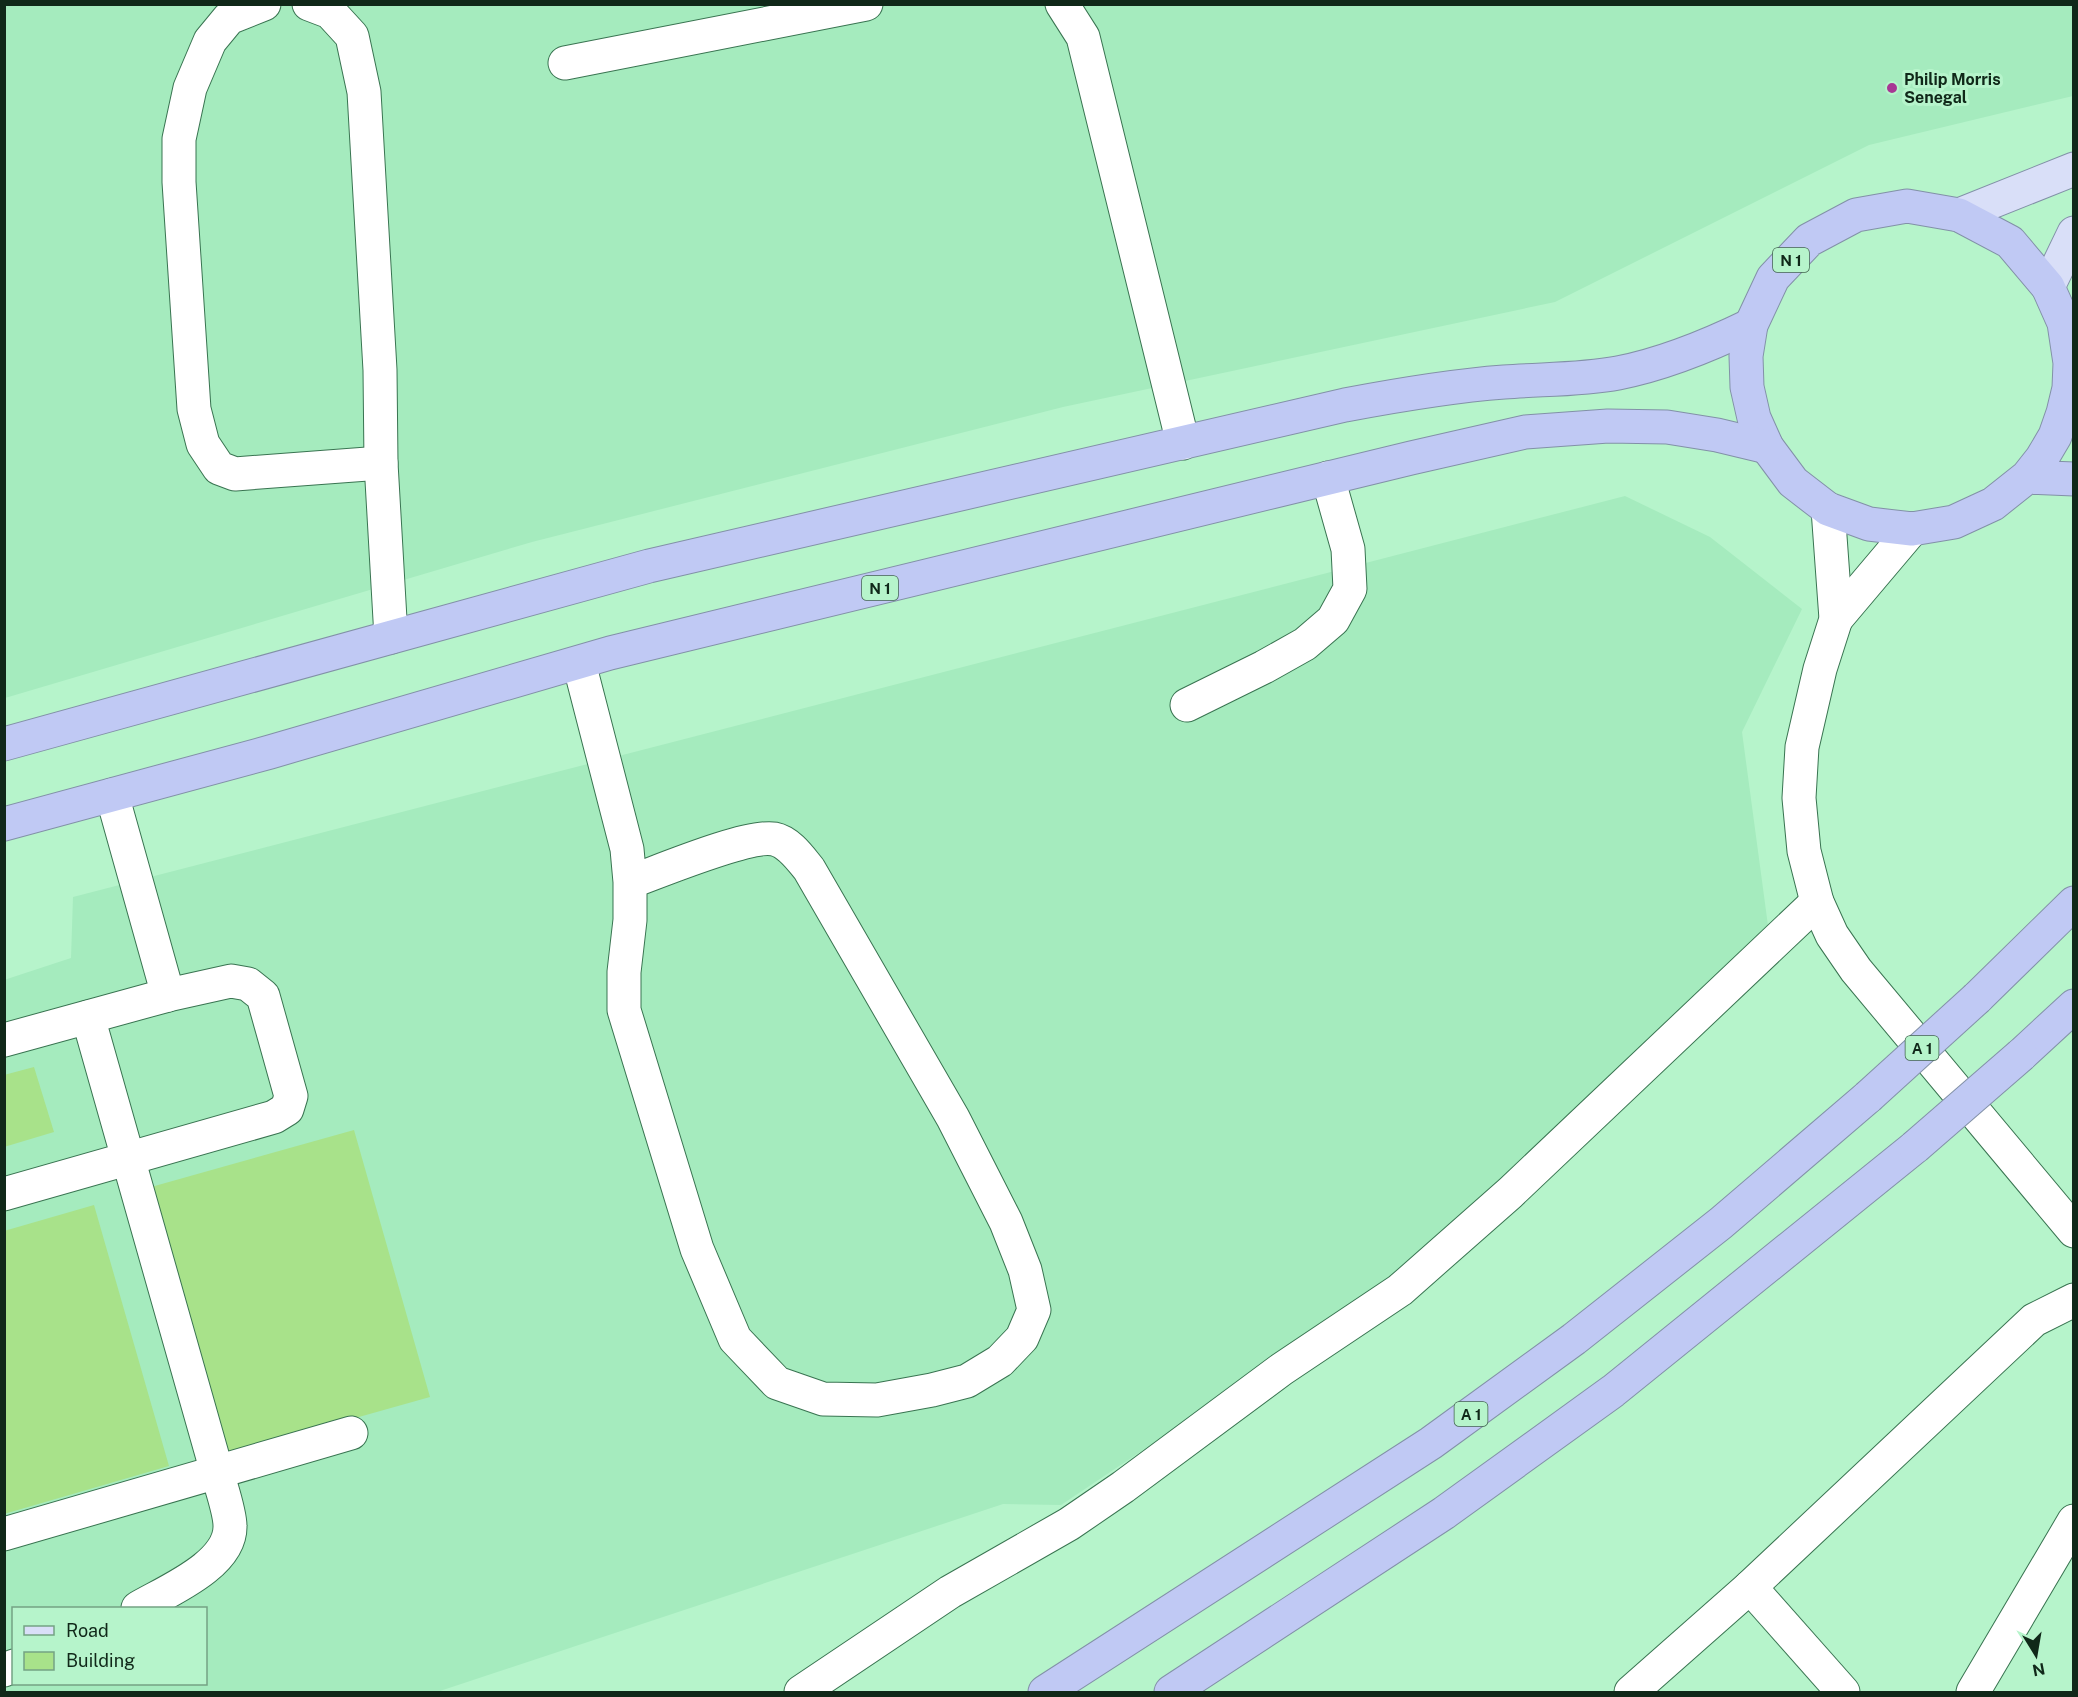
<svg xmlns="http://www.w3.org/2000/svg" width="2078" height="1697" font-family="'Public Sans',sans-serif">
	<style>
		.built { fill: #a5ebbe; fill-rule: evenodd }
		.building { fill: #a8e28a }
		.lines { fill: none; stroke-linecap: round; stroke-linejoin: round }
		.minor-casing { stroke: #397451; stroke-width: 35 }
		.major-casing { stroke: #8291a7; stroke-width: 35 }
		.highway-casing { stroke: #8291a7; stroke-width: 35 }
		.minor { stroke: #fff; stroke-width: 33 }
		.major { stroke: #d9dff8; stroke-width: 33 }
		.highway { stroke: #c0c9f4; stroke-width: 33 }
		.highway-bridge-casing { stroke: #8291a7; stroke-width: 35; stroke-linecap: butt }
		.highway-bridge { stroke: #c0c9f4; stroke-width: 33 }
		.poi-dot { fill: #a73794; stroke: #b6f4cb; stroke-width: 2 }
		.labels { text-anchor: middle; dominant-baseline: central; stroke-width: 6; stroke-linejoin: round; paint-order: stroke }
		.shield { fill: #b6f4cb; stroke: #42654e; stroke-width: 1.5 }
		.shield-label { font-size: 15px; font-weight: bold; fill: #102819 }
		.poi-label { font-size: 16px; font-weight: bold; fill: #102819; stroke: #b6f4cb; text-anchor: start }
	</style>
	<rect width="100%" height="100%" fill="#b6f4cb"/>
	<!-- built -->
	<g class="built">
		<polygon points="5,5 2073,5 2073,96 1869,145 1555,302 1063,407 532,542 5,698"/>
		<path d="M 1625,496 L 1710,537 L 1802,609 L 1742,732 L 1771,948 L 1511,1203 L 1061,1505 L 1003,1504 L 437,1692 L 5,1692 L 4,980 L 71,958 L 73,897 ZM 14,1608 L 206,1608 L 206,1684 L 14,1684 Z"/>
	</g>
	<!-- building -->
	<g class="building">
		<polygon points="34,1067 54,1132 4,1147 4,1075"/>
		<polygon points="354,1130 430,1397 220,1456 144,1189"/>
		<polygon points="94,1205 169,1466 4,1514 4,1231"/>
	</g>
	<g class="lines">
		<defs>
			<g id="minor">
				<polyline points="264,4 229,18 210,41 190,88 179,139 179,182 194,409 203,444 219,468 235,474 381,463"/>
				<polyline points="309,4 330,12 352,36 364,92 380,370 381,463 391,637"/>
				<polyline points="1062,4 1083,37 1183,443"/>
				<polyline points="565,63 866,4"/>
				<polyline points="1828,509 1836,619 1820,669 1802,747 1799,798 1804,851 1817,902 1832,935 1856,970 2074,1231"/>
				<polyline points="1836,619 1912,529"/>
				<path d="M 579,663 L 627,849 L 630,882 L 630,920 L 624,972 L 624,1010 L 697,1249 L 735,1339 L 777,1383 L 823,1399 L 877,1400 L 932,1390 L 967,1381 L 1000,1361 L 1022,1338 L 1034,1310 L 1025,1270 L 1006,1222 L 953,1118 L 809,869 C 800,858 789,842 774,839 C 748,834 658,872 630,882"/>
				<polyline points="1187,705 1264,667 1305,644 1333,620 1350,589 1348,549 1328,478"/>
				<polyline points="112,795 168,995"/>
				<path d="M 88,1017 L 217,1472 C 221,1487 230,1512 230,1526 C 231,1565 167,1591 138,1608"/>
				<polyline points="4,1040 168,995 231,981 248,984 263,996 291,1096 287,1109 274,1117 4,1194"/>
				<polyline points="4,1534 351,1433"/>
				<polyline points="1750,1587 1843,1692"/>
				<polyline points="4,1670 14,1666"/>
				<polyline points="801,1692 950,1592 1069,1524 1123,1487 1282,1369 1400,1290 1510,1193 1817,902"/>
				<polyline points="1631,1692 1750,1587 2034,1320 2074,1300"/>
				<polyline points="1973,1692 2074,1521"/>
			</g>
			<g id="major">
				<polyline points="1959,215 2074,169"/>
				<polyline points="2048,287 2074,233"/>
			</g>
			<g id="highway">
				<polyline points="2027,477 2042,458 2055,436 2063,413 2069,388 2070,363 2064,323 2048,287 2010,242 1959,215 1907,206 1856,215 1809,240 1773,278 1751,325 1746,356 1747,387 1754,418 1767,447 1793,482 1828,509 1869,524 1912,529 1954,522 1993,504 2027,477 2074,479"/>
				<path d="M 4,744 L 649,566 L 1345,405 C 1398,395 1450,386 1504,382 C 1542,379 1581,380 1618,373 C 1664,364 1710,345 1751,325"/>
				<polyline points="4,824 270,752 610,653 1411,458 1525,432 1608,426 1667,427 1717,435 1767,447"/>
				<polyline points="1977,998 2074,903"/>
				<polyline points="2021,1055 2074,1006"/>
				<polyline points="1045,1692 1431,1443 1574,1339 1721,1223 1868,1097"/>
				<polyline points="1171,1692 1444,1513 1613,1391 1915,1147"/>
			</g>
		</defs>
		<!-- minor casing -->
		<use href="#minor" class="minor-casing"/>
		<!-- major casing -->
		<use href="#major" class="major-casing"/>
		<!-- highway casing -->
		<use href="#highway" class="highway-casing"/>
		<!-- minor -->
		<use href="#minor" class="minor"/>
		<!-- major -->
		<use href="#major" class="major"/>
		<!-- highway -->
		<use href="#highway" class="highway"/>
		<defs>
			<g id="highway-bridge">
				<polyline points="1868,1097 1977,998"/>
				<polyline points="1915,1147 2021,1055"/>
			</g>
		</defs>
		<!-- highway-bridge casing -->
		<use href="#highway-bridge" class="highway-bridge-casing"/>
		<!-- highway-bridge -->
		<use href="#highway-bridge" class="highway-bridge"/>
	</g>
	<!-- markers -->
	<circle class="poi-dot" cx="1892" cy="88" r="6"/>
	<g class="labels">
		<!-- shield labels -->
		<g class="shield">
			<rect x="1773" y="248" width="36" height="24" rx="4.5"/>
			<rect x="862" y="576" width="36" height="24" rx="4.5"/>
			<rect x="1905.5" y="1036" width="33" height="24" rx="4.5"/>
			<rect x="1454.5" y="1402" width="33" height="24" rx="4.5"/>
		</g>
		<g class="shield-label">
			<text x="1791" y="260">N 1</text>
			<text x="880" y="588">N 1</text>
			<text x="1922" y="1048">A 1</text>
			<text x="1471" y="1414">A 1</text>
		</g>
		<!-- poi labels -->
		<g class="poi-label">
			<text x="1904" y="79">Philip Morris<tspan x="1904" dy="18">Senegal</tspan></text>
		</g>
	</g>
	<!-- border -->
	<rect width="2078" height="1697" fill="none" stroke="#102819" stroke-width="12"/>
	<!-- legend -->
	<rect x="12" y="1607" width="195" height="78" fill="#b6f4cb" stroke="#74a284" stroke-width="1.5"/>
	<rect x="24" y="1626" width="30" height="9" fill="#d9dff8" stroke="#74a284" stroke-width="1.5"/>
	<text x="66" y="1637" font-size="18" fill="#102819">Road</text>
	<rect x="24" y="1652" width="30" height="18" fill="#a8e28a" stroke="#74a284" stroke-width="1.5"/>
	<text x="66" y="1667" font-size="18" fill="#102819">Building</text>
	<!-- north arrow -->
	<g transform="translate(2036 1655) rotate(169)" stroke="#b6f4cb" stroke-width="4.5" paint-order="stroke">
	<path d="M0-4.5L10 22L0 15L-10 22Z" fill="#102819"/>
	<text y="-9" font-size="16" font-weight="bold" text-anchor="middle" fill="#102819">N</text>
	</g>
</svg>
